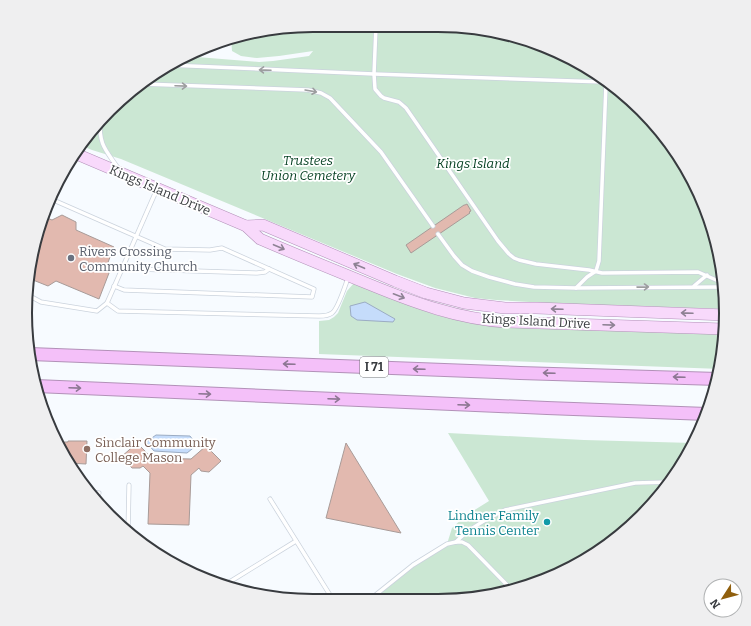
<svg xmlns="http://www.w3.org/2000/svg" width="751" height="626" font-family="Bitter,serif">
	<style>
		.green { fill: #cbe7d3 }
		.water { fill: #c5dcfb; stroke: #9bacc3 }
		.building { fill: #e2b9af; stroke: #a89b98 }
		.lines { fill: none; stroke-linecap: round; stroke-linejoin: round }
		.service-casing { stroke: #cbd3dd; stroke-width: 5 }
		.primary-casing { stroke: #b291b8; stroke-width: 12 }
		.motorway-casing { stroke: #b291b8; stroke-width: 14 }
		.service { stroke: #fff; stroke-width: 3.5 }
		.primary { stroke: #f8d9fb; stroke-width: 11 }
		.motorway { stroke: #f4c0f9; stroke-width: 12 }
		.oneway { stroke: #9c9d9f }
		.oneway2 { stroke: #8e8294 }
		.oneway3 { stroke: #8d7793 }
		.worship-dot { fill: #6b7280; stroke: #fff; stroke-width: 1.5 }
		.education-dot { fill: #8d6e63; stroke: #fff; stroke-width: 1.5 }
		.culture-dot { fill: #0f9aa8; stroke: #fff; stroke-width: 1.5 }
		.labels { text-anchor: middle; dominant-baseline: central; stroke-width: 3.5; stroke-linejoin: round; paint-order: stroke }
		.shield { fill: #fff; stroke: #747679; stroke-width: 1 }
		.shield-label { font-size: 12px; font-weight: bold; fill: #383b3f }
		.park-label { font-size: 13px; font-style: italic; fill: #003d1e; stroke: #fff }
		.street-label { font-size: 13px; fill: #383b3f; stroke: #fff }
		.worship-label { font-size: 13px; fill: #5b616d; stroke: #fff; text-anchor: start }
		.education-label { font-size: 13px; fill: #785e54; stroke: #fff; text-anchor: start }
		.culture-label { font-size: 13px; fill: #0d838f; stroke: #fff; text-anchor: end }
		.rim { fill: none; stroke: #383b3f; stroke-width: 2 }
	</style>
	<rect width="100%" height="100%" fill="#f7fbff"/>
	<!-- green -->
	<g class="green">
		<polygon points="313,25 475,27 565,55 642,110 677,153 704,203 720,257 726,309 564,304 496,300 475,298 435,288 397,274 121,159 92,150 80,145 110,109 169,63 191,55 194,55 197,57 259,62 273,61 309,56 313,51 279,56 257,58 241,56 232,51 231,38 239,35"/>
		<polygon points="354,283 406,304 436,315 470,322 724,334 721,369 319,354 319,321 329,320 334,317 338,313 347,291"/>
		<polygon points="448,433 584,440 693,443 678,473 642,516 598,552 548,579 494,595 438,601 368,601 413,565 447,544 452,528 465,516 489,501"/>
	</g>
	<!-- water -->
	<g class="water">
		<polygon points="365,302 395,319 393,322 357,320 351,316 350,306"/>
		<polygon points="156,435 190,436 197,445 187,453 154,451 146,442"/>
	</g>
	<!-- building -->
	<g class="building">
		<polygon points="467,204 471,211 469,212 470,213 411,253 406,245 464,205 465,205"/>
		<polygon points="62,215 76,222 76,230 114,247 105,270 109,273 99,299 56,281 48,286 33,280 30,271 40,221 42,216 52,220"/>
		<polygon points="55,439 61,439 61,442 68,442 68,441 87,441 86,464 68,463"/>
		<polygon points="137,443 152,458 191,459 206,446 221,461 209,472 201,471 199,468 191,475 189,525 148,524 150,473 143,466 140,468 132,468 121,457"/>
		<polygon points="346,443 401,533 326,518"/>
	</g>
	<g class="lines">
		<defs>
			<g id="service">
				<polyline points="376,26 374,74 375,89 381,96 384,98 399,102 406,108 498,241 509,254 514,258 519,260 536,264 589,270 602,273 698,272 723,283"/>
				<polyline points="167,65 374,74 604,82"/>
				<polyline points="142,84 308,90 321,93 330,98 381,152 433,226"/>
				<path d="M 100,120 C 99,145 105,149 118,168"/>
				<polyline points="51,199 165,249 210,250 222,248 314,289 312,297 124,290 114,286"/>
				<polyline points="438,234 454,256 462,265 472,271 489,277 515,284 534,287 576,288 723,287"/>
				<polyline points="123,267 135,269 257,273 265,272 269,269"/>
				<polyline points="694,286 707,275"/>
				<polyline points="576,288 587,277 596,271 599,261 606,84"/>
				<polyline points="26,294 41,302 97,311 107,303 157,189"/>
				<path d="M 107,303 L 118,311 L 319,316 C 323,316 328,316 332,313 C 338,309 345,286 348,278"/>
				<polyline points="90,492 99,493"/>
				<polyline points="270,499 330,595"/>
				<polyline points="128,533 129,485"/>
				<path d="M 456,542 C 469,528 488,518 505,510 L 635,483 L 670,482"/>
				<polyline points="223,586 296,541"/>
				<polyline points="368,601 413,565 447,544 456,542 462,542 468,545 512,590"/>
			</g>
			<g id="primary">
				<path d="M 74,153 L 246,226 L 260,239 C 297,255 334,270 371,285 C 415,303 459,319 506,322 L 724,329"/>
				<polyline points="246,226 263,225 395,281 426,293 464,303 505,308 536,308 726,315"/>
			</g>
			<g id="motorway">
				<polyline points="30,354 520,373 718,379"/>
				<polyline points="36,386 547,408 707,414"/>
			</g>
		</defs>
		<!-- service casing -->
		<use href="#service" class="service-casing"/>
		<!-- primary casing -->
		<use href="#primary" class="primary-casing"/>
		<!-- motorway casing -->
		<use href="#motorway" class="motorway-casing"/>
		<!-- service -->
		<use href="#service" class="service"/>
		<!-- primary -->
		<use href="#primary" class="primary"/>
		<!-- motorway -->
		<use href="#motorway" class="motorway"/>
	</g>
	<!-- one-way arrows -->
	<defs><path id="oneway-shaft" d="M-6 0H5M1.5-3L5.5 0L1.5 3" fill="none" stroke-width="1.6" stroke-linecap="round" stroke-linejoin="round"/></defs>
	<g class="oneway">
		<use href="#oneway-shaft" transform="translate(265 70) rotate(-178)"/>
		<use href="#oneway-shaft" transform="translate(181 86) rotate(2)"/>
		<use href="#oneway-shaft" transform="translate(311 91) rotate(10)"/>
		<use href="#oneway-shaft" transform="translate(643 287) rotate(-1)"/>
	</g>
	<g class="oneway2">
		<use href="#oneway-shaft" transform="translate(279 247) rotate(23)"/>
		<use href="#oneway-shaft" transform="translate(359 266) rotate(-157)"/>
		<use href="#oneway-shaft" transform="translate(399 296) rotate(21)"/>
		<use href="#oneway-shaft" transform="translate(557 309) rotate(-178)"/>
		<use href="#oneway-shaft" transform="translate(687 313) rotate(-178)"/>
		<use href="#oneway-shaft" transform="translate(609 325) rotate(2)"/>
	</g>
	<g class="oneway3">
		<use href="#oneway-shaft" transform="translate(289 364) rotate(-178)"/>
		<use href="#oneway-shaft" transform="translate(419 369) rotate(-178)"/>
		<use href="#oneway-shaft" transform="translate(549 373) rotate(-178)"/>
		<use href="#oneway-shaft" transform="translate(679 377) rotate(-178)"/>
		<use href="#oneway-shaft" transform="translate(75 388) rotate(2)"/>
		<use href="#oneway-shaft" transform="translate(205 394) rotate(2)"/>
		<use href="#oneway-shaft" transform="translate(334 399) rotate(2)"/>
		<use href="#oneway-shaft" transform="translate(464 405) rotate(2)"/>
	</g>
	<!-- markers -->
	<circle class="worship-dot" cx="71" cy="258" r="4"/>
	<circle class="education-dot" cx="87" cy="449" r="4"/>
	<circle class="culture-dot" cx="547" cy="522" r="4"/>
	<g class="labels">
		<!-- shield labels -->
		<rect class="shield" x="360" y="357" width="28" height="20" rx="3"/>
		<g class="shield-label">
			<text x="374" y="367">I 71</text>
		</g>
		<!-- park labels -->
		<g class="park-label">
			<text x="308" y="160">Trustees<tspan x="308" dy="15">Union Cemetery</tspan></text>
			<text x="473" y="163">Kings Island</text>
		</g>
		<!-- street labels -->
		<g class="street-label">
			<text transform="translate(160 190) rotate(23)">Kings Island Drive</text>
			<text transform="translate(536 321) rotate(3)">Kings Island Drive</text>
		</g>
		<!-- worship labels -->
		<g class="worship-label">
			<text x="79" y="251">Rivers Crossing<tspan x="79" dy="15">Community Church</tspan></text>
		</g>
		<!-- education labels -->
		<g class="education-label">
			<text x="95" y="442">Sinclair Community<tspan x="95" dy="15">College Mason</tspan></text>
		</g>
		<!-- culture labels -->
		<g class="culture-label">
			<text x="539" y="515">Lindner Family<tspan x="539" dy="15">Tennis Center</tspan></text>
		</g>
	</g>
	<!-- crop -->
	<path d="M0 0H751V626H0ZM313 32H438A281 281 0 0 1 719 313V313A281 281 0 0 1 438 594H313A281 281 0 0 1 32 313V313A281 281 0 0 1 313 32Z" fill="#efeff0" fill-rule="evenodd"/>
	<path class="rim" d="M313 32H438A281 281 0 0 1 719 313V313A281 281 0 0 1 438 594H313A281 281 0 0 1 32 313V313A281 281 0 0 1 313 32Z"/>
	<!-- north arrow -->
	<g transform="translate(723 598) rotate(234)"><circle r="19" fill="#ffffff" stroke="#afb1b2"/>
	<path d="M0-3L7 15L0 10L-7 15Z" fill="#905f0d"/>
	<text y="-6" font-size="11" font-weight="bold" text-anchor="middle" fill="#383b3f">N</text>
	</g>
</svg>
